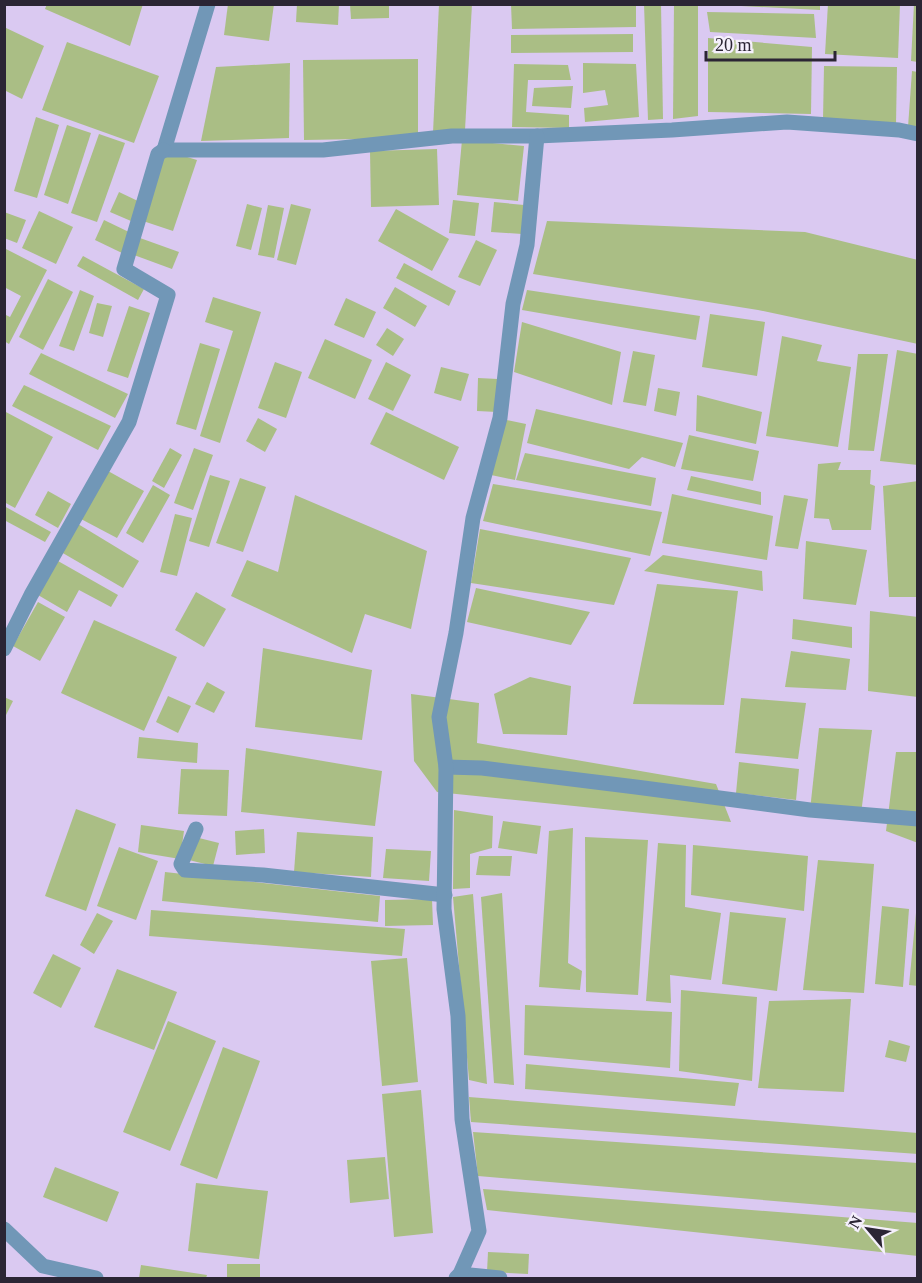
<svg xmlns="http://www.w3.org/2000/svg" width="922" height="1283" font-family="Georgia,serif">
	<style>
		.building { fill: #aabe85 }
		.lines { fill: none; stroke-linecap: round; stroke-linejoin: round }
		.minor { stroke: #7197b7; stroke-width: 15 }
	</style>
	<rect width="100%" height="100%" fill="#dac9f1"/>
	<!-- building -->
	<g class="building">
		<polygon points="47,4 143,4 130,46 45,9"/>
		<polygon points="228,4 274,4 269,41 224,35"/>
		<polygon points="297,4 339,4 338,25 296,22"/>
		<polygon points="350,4 389,4 389,18 351,19"/>
		<polygon points="439,4 472,4 465,130 433,133"/>
		<polygon points="511,4 636,4 636,27 512,29"/>
		<polygon points="644,4 661,4 663,119 648,120"/>
		<polygon points="674,4 698,4 698,116 673,119"/>
		<polygon points="741,4 820,4 820,10 741,6"/>
		<polygon points="828,4 900,4 898,58 825,54"/>
		<polygon points="914,4 918,4 918,62 911,61"/>
		<polygon points="707,12 814,14 816,38 710,32"/>
		<polygon points="4,27 44,46 22,99 4,90"/>
		<polygon points="633,34 633,52 511,53 511,35"/>
		<polygon points="708,38 812,47 811,114 708,112"/>
		<polygon points="67,42 159,76 134,143 42,110"/>
		<polygon points="418,59 418,138 304,140 303,60"/>
		<polygon points="290,63 289,138 201,141 216,67"/>
		<polygon points="583,63 636,64 639,117 585,122 584,108 608,105 605,90 583,93"/>
		<polygon points="514,64 568,65 571,80 528,80 526,112 569,115 569,128 512,127"/>
		<polygon points="824,66 897,67 896,124 823,120"/>
		<polygon points="912,71 918,72 918,129 908,127"/>
		<polygon points="573,86 571,108 532,106 534,88"/>
		<polygon points="36,117 59,125 37,198 14,191"/>
		<polygon points="67,125 91,133 68,204 44,195"/>
		<polygon points="99,134 125,143 97,222 71,213"/>
		<polygon points="462,140 524,146 518,201 457,195"/>
		<polygon points="437,149 439,205 371,207 370,151"/>
		<polygon points="164,150 197,160 173,231 140,220"/>
		<polygon points="119,192 140,202 131,221 110,212"/>
		<polygon points="453,200 479,203 475,236 449,233"/>
		<polygon points="494,202 524,205 522,234 491,232"/>
		<polygon points="247,204 262,208 251,250 236,246"/>
		<polygon points="291,204 311,209 296,265 277,260"/>
		<polygon points="268,205 284,208 274,258 258,255"/>
		<polygon points="396,209 449,239 432,271 378,241"/>
		<polygon points="39,211 73,227 56,264 22,248"/>
		<polygon points="4,212 26,220 17,243 4,238"/>
		<polygon points="104,220 131,233 122,253 95,240"/>
		<polygon points="547,221 805,232 918,260 918,344 758,310 533,274"/>
		<polygon points="140,238 179,252 172,269 134,255"/>
		<polygon points="476,240 497,250 480,286 458,277"/>
		<polygon points="6,249 47,270 9,344 4,341 4,314 10,317 21,296 4,287"/>
		<polygon points="83,256 144,289 138,300 77,266"/>
		<polygon points="404,263 456,291 449,306 396,278"/>
		<polygon points="48,279 73,292 43,350 19,337"/>
		<polygon points="395,287 427,306 415,327 383,308"/>
		<polygon points="80,290 94,296 74,351 59,346"/>
		<polygon points="527,290 700,316 696,340 522,310"/>
		<polygon points="213,297 261,312 220,443 200,436 233,331 205,322"/>
		<polygon points="346,298 376,312 364,338 334,325"/>
		<polygon points="97,303 112,306 103,337 89,333"/>
		<polygon points="129,306 150,313 128,378 107,371"/>
		<polygon points="710,314 765,322 757,376 702,367"/>
		<polygon points="522,322 621,352 612,405 514,372"/>
		<polygon points="387,328 404,339 393,356 376,345"/>
		<polygon points="782,336 822,345 817,361 851,367 838,447 766,436"/>
		<polygon points="325,339 372,360 355,399 308,378"/>
		<polygon points="200,343 220,349 196,430 176,424"/>
		<polygon points="897,350 918,354 918,465 880,461"/>
		<polygon points="633,351 655,355 646,406 623,402"/>
		<polygon points="41,353 128,394 115,418 29,374"/>
		<polygon points="858,354 888,354 874,451 848,450"/>
		<polygon points="275,362 302,372 286,418 258,408"/>
		<polygon points="386,362 411,375 393,411 368,399"/>
		<polygon points="441,367 469,374 461,401 434,393"/>
		<polygon points="478,378 498,379 497,412 477,411"/>
		<polygon points="24,385 111,426 98,450 12,406"/>
		<polygon points="658,388 680,392 676,416 654,411"/>
		<polygon points="697,395 762,412 756,444 696,431"/>
		<polygon points="536,409 683,443 675,467 642,457 629,469 527,443"/>
		<polygon points="4,411 53,437 15,508 4,502"/>
		<polygon points="386,412 459,447 444,480 370,444"/>
		<polygon points="258,418 277,429 265,452 246,441"/>
		<polygon points="502,419 526,424 515,480 491,475"/>
		<polygon points="689,435 759,451 753,481 681,469"/>
		<polygon points="170,448 182,455 164,488 152,481"/>
		<polygon points="194,448 213,455 193,510 174,503"/>
		<polygon points="525,453 656,478 651,506 516,480"/>
		<polygon points="841,462 838,470 871,470 870,484 875,486 871,530 832,530 829,519 814,518 818,464"/>
		<polygon points="108,471 144,491 117,538 81,519"/>
		<polygon points="210,475 230,481 209,547 189,541"/>
		<polygon points="691,476 761,492 761,505 687,490"/>
		<polygon points="240,478 266,487 243,552 216,543"/>
		<polygon points="918,481 918,597 889,597 883,486"/>
		<polygon points="493,484 662,512 650,556 483,521"/>
		<polygon points="153,485 170,495 143,543 126,533"/>
		<polygon points="48,491 71,504 58,528 35,515"/>
		<polygon points="672,494 773,516 767,560 662,543"/>
		<polygon points="295,495 427,551 411,629 365,614 352,653 231,596 247,560 278,572"/>
		<polygon points="784,495 808,499 798,549 775,546"/>
		<polygon points="4,506 51,532 45,542 4,520"/>
		<polygon points="175,514 192,518 177,576 160,572"/>
		<polygon points="78,524 139,561 123,588 61,552"/>
		<polygon points="480,529 631,558 614,605 471,583"/>
		<polygon points="806,541 867,550 856,605 803,599"/>
		<polygon points="663,555 762,571 763,591 644,571"/>
		<polygon points="58,561 118,595 111,607 79,590 67,612 38,595"/>
		<polygon points="657,584 738,591 724,705 633,704"/>
		<polygon points="476,588 590,612 571,645 467,622"/>
		<polygon points="196,592 226,609 204,647 175,630"/>
		<polygon points="38,602 65,617 40,661 13,646"/>
		<polygon points="870,611 918,617 918,697 868,691"/>
		<polygon points="793,619 852,627 852,648 792,639"/>
		<polygon points="94,620 177,657 144,731 61,693"/>
		<polygon points="263,648 372,670 362,740 255,727"/>
		<polygon points="791,651 850,659 846,690 785,687"/>
		<polygon points="530,677 571,686 567,735 503,734 494,694"/>
		<polygon points="207,682 225,692 214,713 195,704"/>
		<polygon points="411,694 479,703 477,743 716,784 731,822 437,792 414,761"/>
		<polygon points="168,696 191,706 178,733 156,722"/>
		<polygon points="4,697 13,701 4,719"/>
		<polygon points="741,698 806,703 798,759 735,753"/>
		<polygon points="819,728 872,730 860,821 810,810"/>
		<polygon points="139,737 198,743 197,763 137,758"/>
		<polygon points="246,748 382,771 375,826 241,812"/>
		<polygon points="896,752 918,752 918,843 886,831"/>
		<polygon points="739,762 799,769 796,800 736,793"/>
		<polygon points="181,769 229,770 227,816 178,814"/>
		<polygon points="76,809 116,824 86,911 45,896"/>
		<polygon points="454,810 493,816 492,848 470,854 470,888 453,889"/>
		<polygon points="503,821 541,826 537,854 498,848"/>
		<polygon points="141,825 184,831 180,859 138,852"/>
		<polygon points="573,828 568,963 582,971 580,990 539,987 549,831"/>
		<polygon points="264,829 265,853 236,855 235,831"/>
		<polygon points="297,832 373,837 371,877 294,872"/>
		<polygon points="195,837 219,843 213,866 189,860"/>
		<polygon points="585,837 648,840 638,995 586,992"/>
		<polygon points="658,843 686,845 685,907 721,913 711,980 670,975 671,1003 646,1001"/>
		<polygon points="693,845 808,856 804,911 691,895"/>
		<polygon points="119,847 158,861 136,920 97,906"/>
		<polygon points="386,849 431,851 429,881 383,878"/>
		<polygon points="479,856 512,856 510,876 476,875"/>
		<polygon points="818,860 874,864 864,993 803,990"/>
		<polygon points="165,872 380,896 378,922 162,901"/>
		<polygon points="502,893 514,1085 494,1083 481,897"/>
		<polygon points="473,894 487,1084 469,1080 453,897"/>
		<polygon points="432,899 433,925 385,926 385,900"/>
		<polygon points="882,906 909,909 903,987 875,984"/>
		<polygon points="151,910 405,929 402,956 149,936"/>
		<polygon points="730,912 786,918 777,991 722,984"/>
		<polygon points="97,913 113,921 94,954 80,945"/>
		<polygon points="916,913 918,913 918,986 909,985"/>
		<polygon points="53,954 81,968 61,1008 33,993"/>
		<polygon points="407,958 418,1082 382,1086 371,961"/>
		<polygon points="117,969 177,992 154,1050 94,1027"/>
		<polygon points="681,990 757,997 752,1081 679,1071"/>
		<polygon points="851,999 844,1092 758,1088 769,1001"/>
		<polygon points="525,1005 672,1012 670,1068 524,1055"/>
		<polygon points="168,1021 216,1041 170,1151 123,1132"/>
		<polygon points="889,1040 910,1046 906,1062 885,1057"/>
		<polygon points="223,1047 260,1061 217,1179 180,1165"/>
		<polygon points="526,1064 739,1083 735,1106 525,1089"/>
		<polygon points="421,1090 433,1233 394,1237 382,1094"/>
		<polygon points="469,1097 918,1133 918,1154 471,1122"/>
		<polygon points="473,1132 918,1163 918,1213 478,1176"/>
		<polygon points="385,1157 389,1199 350,1203 347,1160"/>
		<polygon points="55,1167 119,1192 107,1222 43,1197"/>
		<polygon points="196,1183 268,1191 259,1259 188,1251"/>
		<polygon points="483,1189 918,1223 918,1256 487,1210"/>
		<polygon points="488,1252 529,1254 528,1274 487,1272"/>
		<rect x="227" y="1264" width="33" height="14"/>
		<polygon points="141,1265 207,1275 206,1278 139,1278"/>
	</g>
	<g class="lines">
		<!-- minor -->
		<g class="minor">
			<polyline points="208,4 164,150 323,150 452,136 537,136 672,130 787,122 899,130 918,134"/>
			<polyline points="4,649 31,595 129,422 168,295 124,269 158,154 164,150"/>
			<polyline points="446,767 482,768 636,787 810,810 918,819"/>
			<polyline points="196,829 181,864 185,870 263,875 445,895"/>
			<polyline points="4,1229 43,1266 96,1278"/>
			<polyline points="460,1274 500,1278"/>
			<polyline points="456,1278 460,1274 479,1231 462,1119 458,1016 444,909 446,767 439,717 456,633 473,518 500,418 513,304 527,245 537,136"/>
		</g>
	</g>
	<!-- border -->
	<rect width="922" height="1283" fill="none" stroke="#2b2534" stroke-width="12"/>
	<!-- north arrow -->
	<g transform="translate(868 1229) rotate(299)" stroke="#f5f0fc" stroke-width="4.5" paint-order="stroke">
	<path d="M0-4.5L10 22L0 15L-10 22Z" fill="#2b2534"/>
	<text y="-9" font-size="16" font-weight="bold" text-anchor="middle" fill="#2b2534">N</text>
	</g>
	<!-- scale -->
	<path d="M706 51v9h129v-9" fill="none" stroke="#2b2534" stroke-width="3"/>
	<text x="715" y="51" font-size="18" fill="#2b2534" stroke="#f5f0fc" stroke-width="4.5" paint-order="stroke">20 m</text>
</svg>
